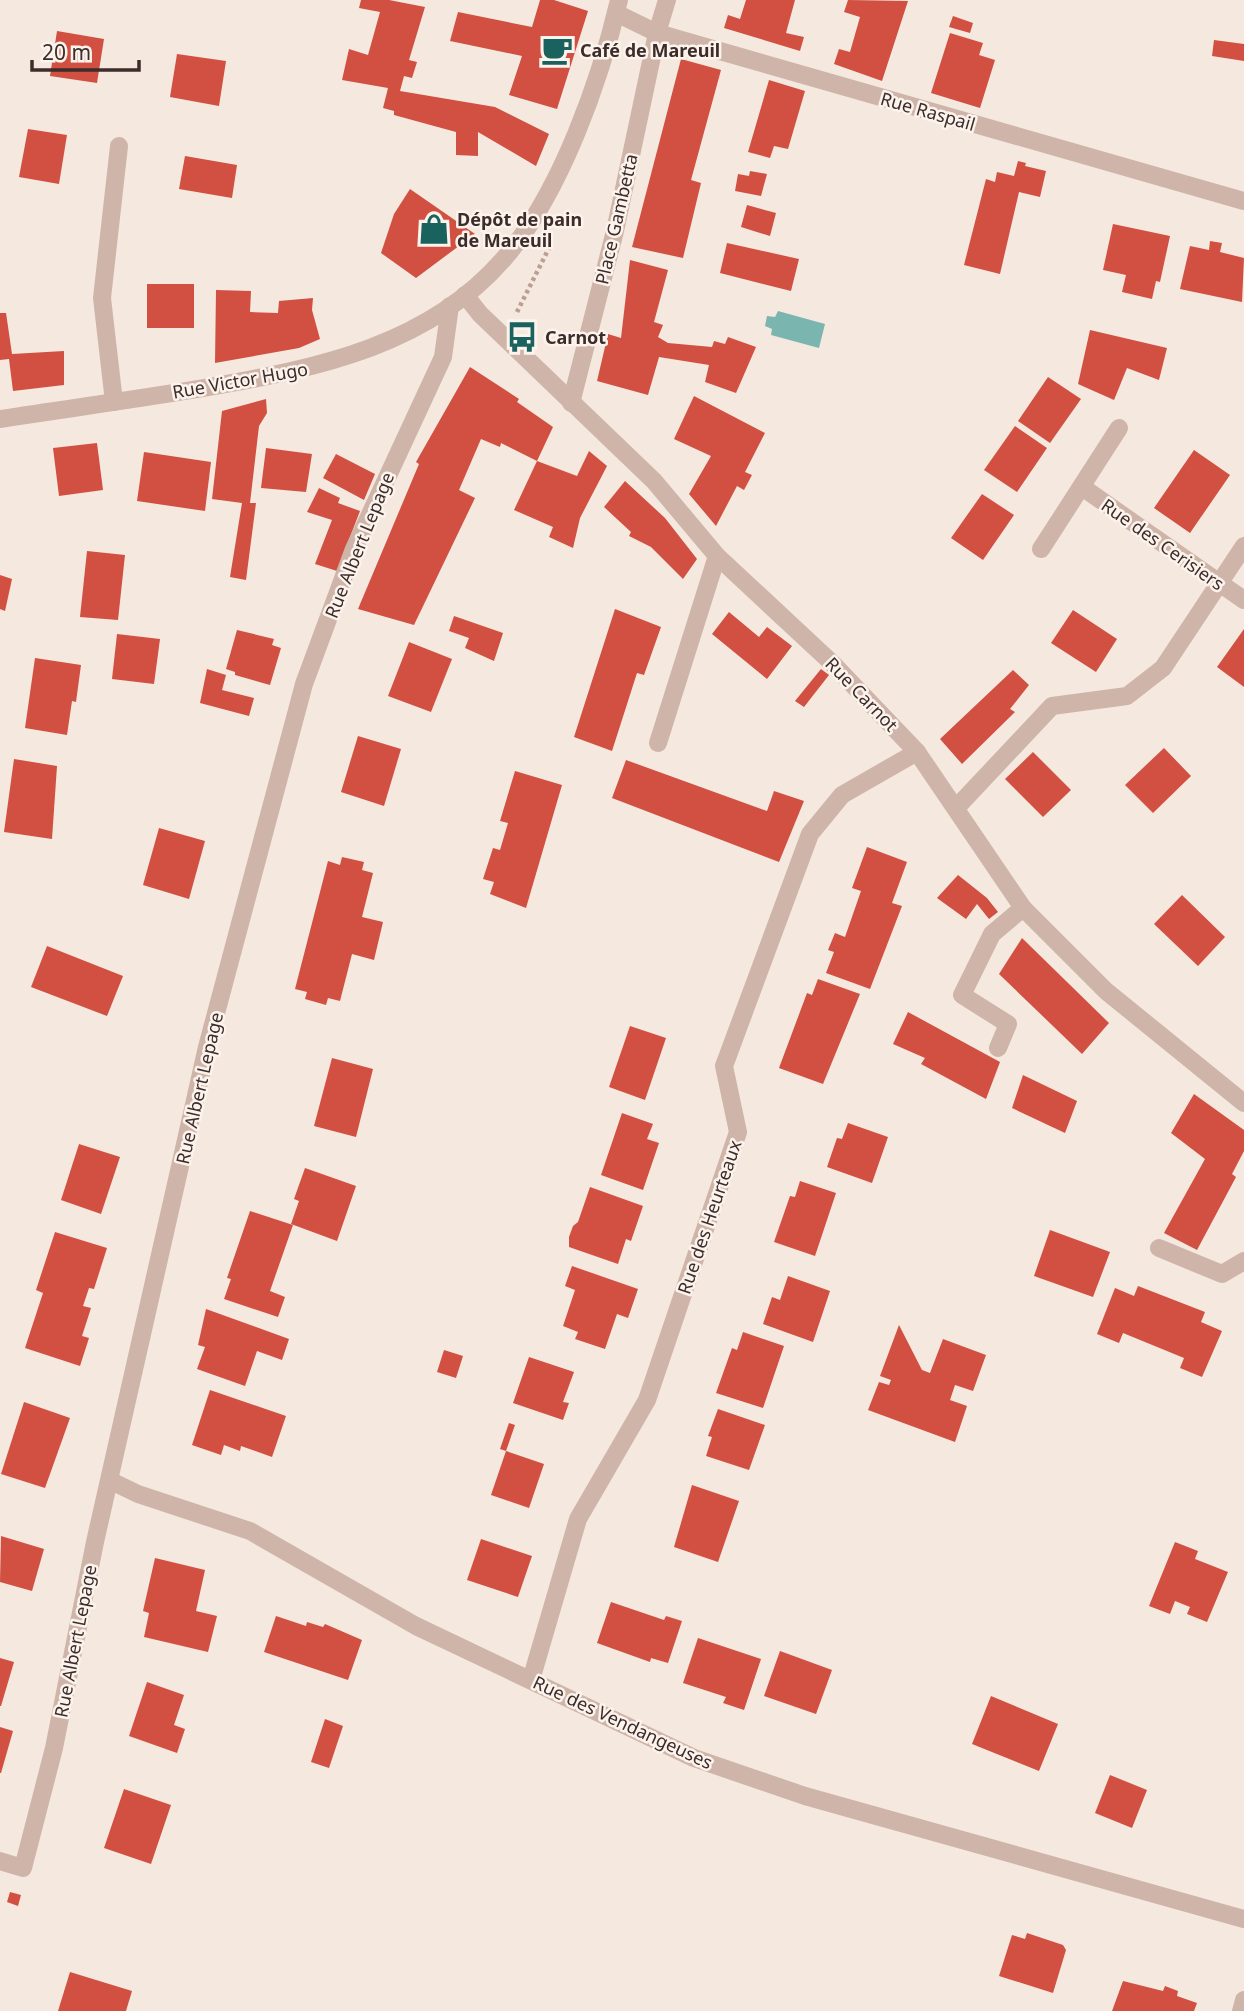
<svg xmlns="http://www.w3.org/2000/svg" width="1244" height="2011" font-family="'Noto Sans',sans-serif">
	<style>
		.water { fill: #7bb5b0 }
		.building { fill: #d15042 }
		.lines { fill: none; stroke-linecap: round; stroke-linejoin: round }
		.path { stroke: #bb9f93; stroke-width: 4.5; stroke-dasharray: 3.5 3.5; stroke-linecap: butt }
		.minor { stroke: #cfb5a9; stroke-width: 18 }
		.labels { text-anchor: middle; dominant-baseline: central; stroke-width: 5; stroke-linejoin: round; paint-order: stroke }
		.poi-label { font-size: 18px; font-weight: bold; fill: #3c2d2a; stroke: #fcf3ed; text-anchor: start }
		.street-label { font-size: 18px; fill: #3c2d2a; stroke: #fcf3ed }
	</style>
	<rect width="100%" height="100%" fill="#f5e8df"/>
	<!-- water -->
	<polygon class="water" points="778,311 825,324 819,348 771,335 772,329 765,326 767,316 775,317"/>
	<!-- building -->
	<g class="building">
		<polygon points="361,0 389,0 425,7 409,60 417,62 412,78 404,76 400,91 495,107 549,134 536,166 478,132 478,156 456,155 456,132 394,115 394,111 383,108 388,88 342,80 349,49 368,55 380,12 359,8"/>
		<polygon points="540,0 554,0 588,11 557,109 509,95 522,56 450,41 458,12 532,27"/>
		<polygon points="746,0 795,0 786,33 804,37 800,51 724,28 728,15 740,19"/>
		<polygon points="848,0 908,1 882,81 834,64 839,49 850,52 860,17 844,12"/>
		<polygon points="953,16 973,23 970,33 949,27"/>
		<polygon points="57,31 104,39 97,83 50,76"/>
		<polygon points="950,33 983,43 979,55 995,60 980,108 931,93"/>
		<polygon points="1214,40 1244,44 1244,61 1212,56"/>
		<polygon points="177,54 226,61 219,106 170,97"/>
		<polygon points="681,59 721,70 691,180 701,183 683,258 632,247"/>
		<polygon points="769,80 805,91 788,149 774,146 770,158 748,152"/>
		<polygon points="28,129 67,135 59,184 19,177"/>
		<polygon points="185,156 237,165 232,198 179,189"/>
		<polygon points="1018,161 1026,163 1025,166 1046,171 1040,197 1019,192 1000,274 964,265 986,179 995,182 997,172 1014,176"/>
		<polygon points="750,171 767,174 761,196 735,191 738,174 749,176"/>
		<polygon points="410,189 475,234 416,278 381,253 394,214"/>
		<polygon points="747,205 776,213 770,236 741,227"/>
		<polygon points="1113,224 1170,236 1160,282 1156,281 1152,299 1122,292 1126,275 1103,270"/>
		<polygon points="1210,241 1222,243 1220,252 1244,258 1242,302 1180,289 1190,246 1209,250"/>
		<polygon points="727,243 799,259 791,291 720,273"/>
		<polygon points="630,260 668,270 654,322 663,325 658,337 668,343 712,347 714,341 725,344 728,337 756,347 736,393 705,382 709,365 659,357 648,395 597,381 608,334 621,338"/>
		<rect x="147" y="284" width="47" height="44"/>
		<polygon points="216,290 251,291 250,312 278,313 279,301 313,298 312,310 320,339 299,348 215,363"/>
		<polygon points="0,313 6,313 12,354 64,351 64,385 13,391 9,359 0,360"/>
		<polygon points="1090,330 1167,348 1159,380 1127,368 1114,400 1078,384"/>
		<polygon points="470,367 519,399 517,402 553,427 537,461 577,476 589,451 607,466 580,518 573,548 549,537 553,527 514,510 537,461 501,443 500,447 481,439 459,490 475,498 414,625 358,609 419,464 416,462"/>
		<polygon points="1048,377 1081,399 1050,443 1018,421"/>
		<polygon points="694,396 765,433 745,472 752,475 744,490 737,486 716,526 689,494 711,456 674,439"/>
		<polygon points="266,399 267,413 259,426 250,503 256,503 246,580 230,577 242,503 212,499 222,411"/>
		<polygon points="1015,426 1047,448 1017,492 984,470"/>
		<polygon points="97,443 103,490 59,496 53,448"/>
		<polygon points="266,448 312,454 306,492 261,488"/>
		<polygon points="1194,450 1230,475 1190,533 1154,508"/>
		<polygon points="144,452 211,462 205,511 137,501"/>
		<polygon points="336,454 375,474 364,500 323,478"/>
		<polygon points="625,481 665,518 697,559 683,579 651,547 629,536 631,532 604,507"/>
		<polygon points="319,488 340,498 338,503 360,511 337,571 315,564 332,520 307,512"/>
		<polygon points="982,494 1014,515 983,560 951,538"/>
		<polygon points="87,551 125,555 118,620 80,617"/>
		<polygon points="0,575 12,579 5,611 0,609"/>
		<polygon points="615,609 661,627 644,675 637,673 612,751 574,737"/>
		<polygon points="1073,610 1117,639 1096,672 1051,643"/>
		<polygon points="729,612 759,637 767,627 792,646 767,679 712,634"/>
		<polygon points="454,616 503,633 494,661 465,648 469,638 449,631"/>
		<polygon points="1244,629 1244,687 1217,667"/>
		<polygon points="237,630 274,639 272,645 281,648 270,685 235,675 235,672 226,669"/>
		<polygon points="117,634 160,639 154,684 112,679"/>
		<polygon points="409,642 452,659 431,712 388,696"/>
		<polygon points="35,658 81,665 76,702 72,701 67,735 25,728"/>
		<polygon points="207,669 226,675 222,690 254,698 249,716 200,703"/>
		<polygon points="821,669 829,675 804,707 795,701"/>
		<polygon points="1013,670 1029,685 1010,709 1015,712 962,764 940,739"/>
		<polygon points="358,736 401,749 384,806 341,792"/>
		<polygon points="1164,748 1191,776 1153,813 1125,785"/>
		<polygon points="1033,752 1071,790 1043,817 1005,779"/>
		<polygon points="14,759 57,766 52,839 4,832"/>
		<polygon points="626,760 767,811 774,791 804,801 779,862 612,798"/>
		<polygon points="515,771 562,785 526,908 490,894 494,882 483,879 493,848 500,850 508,823 500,821"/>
		<polygon points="159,828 205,841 189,899 143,885"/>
		<polygon points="867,847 907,862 892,903 902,906 870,989 826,973 834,952 828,950 835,933 845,937 861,891 852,888"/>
		<polygon points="342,857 364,862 362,870 373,873 362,917 383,922 374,960 352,954 340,1001 328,998 326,1005 305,999 307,992 295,989 328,861 340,865"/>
		<polygon points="958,875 987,898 998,912 989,919 977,904 966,919 937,898"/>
		<polygon points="1182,895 1225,937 1198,966 1154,924"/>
		<polygon points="1022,938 1109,1023 1082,1054 999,974"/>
		<polygon points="47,946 123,976 107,1016 31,987"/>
		<polygon points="818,979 860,994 823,1084 779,1068 807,993 812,995"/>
		<polygon points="908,1012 1000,1062 986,1099 921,1064 925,1058 893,1044"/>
		<polygon points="630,1026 666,1038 645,1100 609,1087"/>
		<polygon points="332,1058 373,1069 356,1137 314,1126"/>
		<polygon points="1023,1075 1077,1101 1065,1133 1012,1108"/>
		<polygon points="1194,1094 1244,1130 1244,1151 1232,1174 1236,1177 1197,1250 1164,1233 1205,1159 1171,1133"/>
		<polygon points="622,1113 653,1124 647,1139 659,1143 643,1190 601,1175"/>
		<polygon points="848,1123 888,1137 872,1183 827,1167 837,1138 842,1139"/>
		<polygon points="79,1144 120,1157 101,1214 61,1200"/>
		<polygon points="305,1168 356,1186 337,1241 291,1224 299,1201 294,1199"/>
		<polygon points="800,1181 836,1193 815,1256 774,1242 790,1196 795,1197"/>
		<polygon points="590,1187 643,1206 631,1241 626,1239 618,1264 569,1247 569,1237 573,1226 578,1222"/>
		<polygon points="250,1211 293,1225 270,1291 285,1297 278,1317 224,1299 231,1279 227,1278"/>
		<polygon points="1050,1230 1110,1252 1093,1297 1034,1276"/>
		<polygon points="55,1232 107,1248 94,1289 89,1288 83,1306 91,1308 82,1336 89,1338 80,1366 25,1348 43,1293 36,1290"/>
		<polygon points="572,1266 638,1289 628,1318 617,1314 605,1349 575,1339 578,1332 563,1326 575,1290 565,1286"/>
		<polygon points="788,1276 830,1291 813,1342 763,1324 772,1297 780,1300"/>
		<polygon points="1138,1286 1205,1312 1201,1322 1222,1331 1202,1377 1180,1368 1184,1358 1123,1333 1119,1343 1097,1334 1115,1288 1134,1296"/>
		<polygon points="206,1309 289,1339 282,1360 257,1351 245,1386 197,1369 205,1347 198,1345"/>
		<polygon points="899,1325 922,1370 930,1373 943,1339 986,1355 973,1391 955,1385 950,1400 967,1406 955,1442 868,1410 879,1382 889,1385 891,1380 880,1376"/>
		<polygon points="743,1332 784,1346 763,1408 716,1393 732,1348 737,1350"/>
		<polygon points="444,1350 463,1356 456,1378 437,1372"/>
		<polygon points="529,1357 574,1372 563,1402 569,1403 563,1420 513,1403"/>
		<polygon points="210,1390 286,1416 272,1457 241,1446 240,1451 224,1445 221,1455 192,1445"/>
		<polygon points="24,1402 70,1418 45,1488 1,1474"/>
		<polygon points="718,1409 765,1425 749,1470 706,1456 712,1437 708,1436"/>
		<polygon points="509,1423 515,1425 506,1451 500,1449"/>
		<polygon points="506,1451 544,1464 529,1508 491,1495"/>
		<polygon points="692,1485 739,1501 718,1562 674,1547"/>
		<polygon points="1,1536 44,1549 32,1591 0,1582"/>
		<polygon points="481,1539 532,1556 518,1597 467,1580"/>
		<polygon points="1175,1542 1198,1551 1195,1559 1228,1572 1207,1622 1187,1614 1190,1607 1175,1601 1170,1614 1149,1606"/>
		<polygon points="155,1558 205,1570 196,1611 217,1616 208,1652 144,1637 149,1613 143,1611"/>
		<polygon points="611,1602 664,1620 666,1616 682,1621 668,1663 651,1658 650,1662 597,1643"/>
		<polygon points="276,1616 306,1626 307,1622 323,1627 325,1624 362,1640 348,1680 264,1652"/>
		<polygon points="698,1638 761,1659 744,1710 723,1703 726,1697 683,1683"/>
		<polygon points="780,1651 832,1670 816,1714 764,1696"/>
		<polygon points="0,1658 14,1662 1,1706 0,1706"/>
		<polygon points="147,1682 184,1695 174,1725 185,1729 177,1753 129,1736"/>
		<polygon points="991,1696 1058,1724 1039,1771 972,1744"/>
		<polygon points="325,1719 343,1726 329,1768 311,1762"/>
		<polygon points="0,1727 13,1731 1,1773 0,1773"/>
		<polygon points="1110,1775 1147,1790 1132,1828 1095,1813"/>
		<polygon points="124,1789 171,1805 151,1864 104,1848"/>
		<polygon points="10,1892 21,1895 18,1906 7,1902"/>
		<polygon points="1027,1933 1063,1945 1066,1950 1053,1993 999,1976 1012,1935 1025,1939"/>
		<polygon points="70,1972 132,1991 126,2011 58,2011"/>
		<polygon points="1123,1981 1163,1991 1165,1986 1178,1991 1177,1996 1197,2003 1194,2011 1112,2011"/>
	</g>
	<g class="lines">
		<!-- path -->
		<polyline class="path" points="517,312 549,248"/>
		<!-- minor -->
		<g class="minor">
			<polyline points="616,13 657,33 1244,201"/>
			<polyline points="465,295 480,314 654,481 717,556 833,664 917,752 1023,908 1106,991 1244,1103"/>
			<polyline points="114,402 102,298 119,146"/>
			<polyline points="571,403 615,231 657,33 667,0"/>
			<path d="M 0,419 C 70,408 140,399 209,387 C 318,368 432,345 507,255 C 561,191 600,81 619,0"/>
			<polyline points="1082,487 1244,600"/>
			<polyline points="1041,549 1119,428"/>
			<polyline points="658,743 717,556"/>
			<polyline points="957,807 1052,706 1127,696 1163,668 1244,546"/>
			<polyline points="998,1048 1008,1024 962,995 992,934 1023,908"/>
			<polyline points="1159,1248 1222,1274 1244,1261"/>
			<polyline points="111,1481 138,1494 250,1531 416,1626 694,1758 805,1796 1244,1919"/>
			<polyline points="531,1680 578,1519 647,1400 738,1132 724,1066 810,834 842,795 917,752"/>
			<polyline points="0,1861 23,1868 54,1748 95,1542 207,1047 304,684 354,549 443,357 450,306"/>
			<polyline points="1241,2011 1244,2000"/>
		</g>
	</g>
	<!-- icons -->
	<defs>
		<symbol id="cafe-bare" viewBox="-9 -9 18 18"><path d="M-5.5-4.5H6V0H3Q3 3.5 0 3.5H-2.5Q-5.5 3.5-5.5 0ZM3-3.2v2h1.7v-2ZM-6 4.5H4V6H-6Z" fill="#1a625d" stroke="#fcf3ed" stroke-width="2.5" paint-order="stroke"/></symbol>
		<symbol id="shop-bare" viewBox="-9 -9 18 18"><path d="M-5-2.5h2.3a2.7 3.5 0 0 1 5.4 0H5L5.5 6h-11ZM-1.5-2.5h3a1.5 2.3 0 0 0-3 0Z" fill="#1a625d" stroke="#fcf3ed" stroke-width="2.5" paint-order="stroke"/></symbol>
		<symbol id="bus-bare" viewBox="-9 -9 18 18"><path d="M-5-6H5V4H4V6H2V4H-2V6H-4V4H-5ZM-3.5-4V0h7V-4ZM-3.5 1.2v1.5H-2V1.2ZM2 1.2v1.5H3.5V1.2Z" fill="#1a625d" stroke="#fcf3ed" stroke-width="2.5" paint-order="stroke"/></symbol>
	</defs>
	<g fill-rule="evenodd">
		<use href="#cafe-bare" x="535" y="28" width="44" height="44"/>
		<use href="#shop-bare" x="412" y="207" width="44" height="44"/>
		<use href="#bus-bare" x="500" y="315" width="44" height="44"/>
	</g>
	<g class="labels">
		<!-- poi labels -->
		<g class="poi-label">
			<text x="580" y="50">Café de Mareuil</text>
			<text x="457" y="219">Dépôt de pain<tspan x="457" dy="21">de Mareuil</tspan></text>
			<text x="545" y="337">Carnot</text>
		</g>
		<!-- street labels -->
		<g class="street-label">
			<text transform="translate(928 111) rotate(16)">Rue Raspail</text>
			<text transform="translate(616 219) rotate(-77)">Place Gambetta</text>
			<text transform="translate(240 380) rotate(-10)">Rue Victor Hugo</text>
			<text transform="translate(1163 544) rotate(35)">Rue des Cerisiers</text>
			<text transform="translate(359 545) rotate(-68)">Rue Albert Lepage</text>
			<text transform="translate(862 694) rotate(46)">Rue Carnot</text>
			<text transform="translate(199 1088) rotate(-77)">Rue Albert Lepage</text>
			<text transform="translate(709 1217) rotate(-71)">Rue des Heurteaux</text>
			<text transform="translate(75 1641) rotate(-79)">Rue Albert Lepage</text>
			<text transform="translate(623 1722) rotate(25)">Rue des Vendangeuses</text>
		</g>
	</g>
	<!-- scale -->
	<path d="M32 60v10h107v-10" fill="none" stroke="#3c2d2a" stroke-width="3.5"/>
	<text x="42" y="60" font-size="21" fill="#3c2d2a" stroke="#fcf3ed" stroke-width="5" paint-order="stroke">20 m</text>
</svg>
